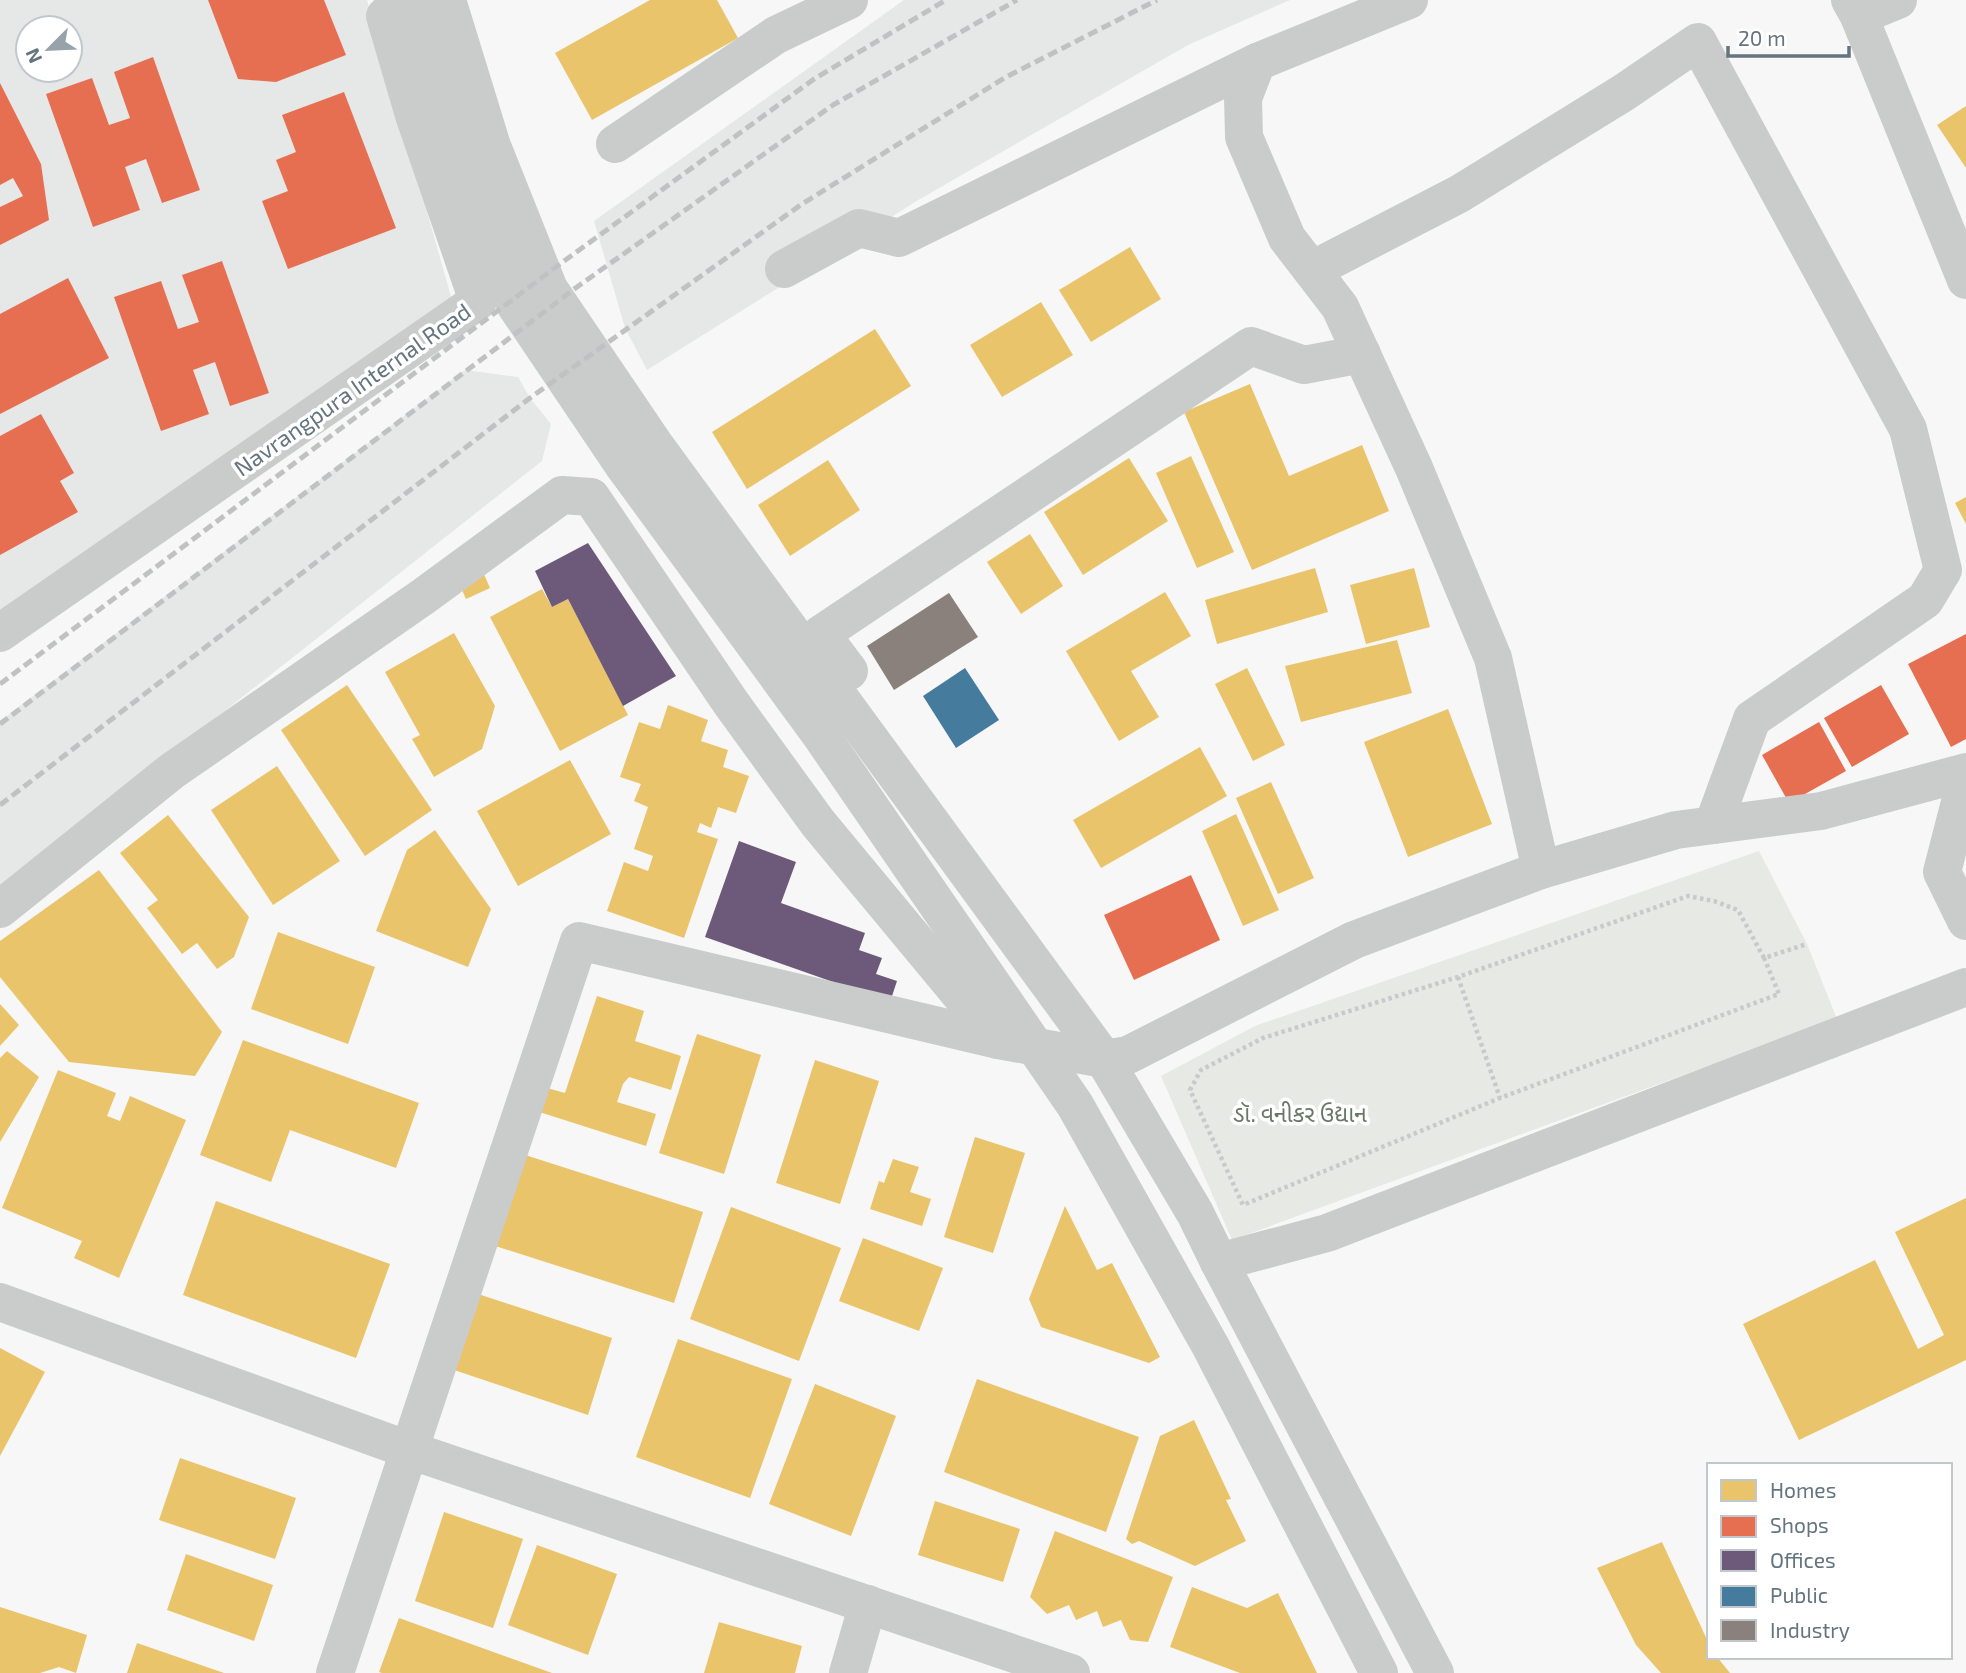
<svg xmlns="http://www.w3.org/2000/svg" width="1966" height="1673" font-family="'Exo 2','Noto Sans Gujarati',sans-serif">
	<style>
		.built { fill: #e6e7e7; fill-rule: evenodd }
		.green { fill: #e6e9e4 }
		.homes { fill: #e9c46a }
		.shops { fill: #e76f51 }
		.offices { fill: #6d597a }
		.public { fill: #457b9d }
		.industry { fill: #8a817c }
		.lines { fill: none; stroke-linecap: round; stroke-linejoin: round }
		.path { stroke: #c8c9ca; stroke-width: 4.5; stroke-dasharray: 3.5 3.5; stroke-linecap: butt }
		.minor { stroke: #cacccc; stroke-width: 38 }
		.rail { stroke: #c0c1c3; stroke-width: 5; stroke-dasharray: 10 5; stroke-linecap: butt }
		.labels { text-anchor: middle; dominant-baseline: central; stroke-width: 7; stroke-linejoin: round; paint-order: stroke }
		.street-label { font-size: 23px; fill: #647580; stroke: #fff }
		.park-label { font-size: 23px; fill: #677863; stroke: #fff }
	</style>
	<rect width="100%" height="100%" fill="#f7f7f7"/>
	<!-- built -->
	<g class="built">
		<path d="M 0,0 L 367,0 L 452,300 L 0,648 ZM 28,28 L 70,28 L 70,70 L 28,70 Z"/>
		<polygon points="904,0 1290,0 1188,45 920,199 647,370 625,328 594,221"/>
		<polygon points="465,370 518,377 530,398 551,424 542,461 0,888 0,721"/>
	</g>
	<!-- green -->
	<polygon class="green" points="1759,851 1807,944 1837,1019 1232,1240 1161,1076 1255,1026"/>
	<!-- homes -->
	<g class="homes">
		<polygon points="650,0 717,0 738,38 592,120 555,53"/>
		<polygon points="1966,106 1966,168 1937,125"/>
		<polygon points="1130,247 1161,299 1091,342 1059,290"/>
		<polygon points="1041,302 1073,355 1002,397 970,345"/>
		<polygon points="875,329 911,386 747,489 712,432"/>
		<polygon points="1250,384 1289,476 1362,445 1389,511 1252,570 1184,412"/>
		<polygon points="1191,456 1234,552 1197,568 1156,473"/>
		<polygon points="1129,458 1168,521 1083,575 1044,512"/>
		<polygon points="828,460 860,510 790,556 758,505"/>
		<polygon points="1966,497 1966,524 1955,503"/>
		<polygon points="1030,534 1063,586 1021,614 987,562"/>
		<polygon points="479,563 490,588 466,599 455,574"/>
		<polygon points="1315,568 1328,612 1217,644 1205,600"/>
		<polygon points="1414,568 1430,627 1366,644 1350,585"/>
		<polygon points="542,589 552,607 568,599 628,715 560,751 490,617"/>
		<polygon points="1165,592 1191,636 1131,671 1159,717 1119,741 1066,651"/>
		<polygon points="454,633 495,706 482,749 434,777 412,739 420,735 385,672"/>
		<polygon points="1397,640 1412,693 1301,722 1285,666"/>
		<polygon points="1247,668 1285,745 1253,761 1215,684"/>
		<polygon points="347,685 432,810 365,856 281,730"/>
		<polygon points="668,705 708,720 701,741 728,750 723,767 749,776 736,813 718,807 711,828 700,823 697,832 718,839 684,938 607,911 624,862 648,871 653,856 634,849 648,807 634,801 641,784 620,777 639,722 660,729"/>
		<polygon points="1448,709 1492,824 1408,857 1364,742"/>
		<polygon points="1200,747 1227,796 1101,868 1073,820"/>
		<polygon points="570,760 611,834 518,886 477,811"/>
		<polygon points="277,766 340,861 273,905 211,810"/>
		<polygon points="1271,782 1314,878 1278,894 1236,798"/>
		<polygon points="1236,814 1279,910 1243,926 1202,831"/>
		<polygon points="168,815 249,917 234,957 217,969 197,943 182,954 147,908 158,900 120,853"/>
		<polygon points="435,830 491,909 468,967 376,931 407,850"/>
		<polygon points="99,870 222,1032 195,1076 69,1062 0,977 0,941"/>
		<polygon points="278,932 375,967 348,1044 251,1009"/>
		<polygon points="597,996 644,1011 635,1041 681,1056 671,1090 629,1077 623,1084 617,1102 656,1114 646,1146 533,1110 540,1086 565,1093"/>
		<polygon points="0,1004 19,1025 0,1046"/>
		<polygon points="697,1034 761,1055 724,1174 659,1153"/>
		<polygon points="243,1040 419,1103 396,1168 290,1130 271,1182 200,1155"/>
		<polygon points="7,1051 39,1077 0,1142 0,1058"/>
		<polygon points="815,1060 879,1081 840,1204 776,1183"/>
		<polygon points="58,1070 116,1093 107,1116 120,1121 130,1096 186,1120 119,1278 74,1258 82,1241 2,1208"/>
		<polygon points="975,1137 1025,1153 993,1253 944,1237"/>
		<polygon points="519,1153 703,1212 674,1303 489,1244"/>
		<polygon points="893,1159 919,1167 910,1192 931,1199 922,1226 870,1209 879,1181 884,1183"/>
		<polygon points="1966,1198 1966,1360 1799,1440 1743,1324 1875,1260 1918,1349 1944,1335 1895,1232"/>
		<polygon points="216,1201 390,1264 356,1358 183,1295"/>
		<polygon points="1065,1206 1097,1270 1112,1263 1160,1357 1149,1363 1041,1327 1029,1299"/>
		<polygon points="731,1207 841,1248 799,1361 690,1319"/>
		<polygon points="863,1238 943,1268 919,1331 839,1301"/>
		<polygon points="472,1292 612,1338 588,1415 448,1368"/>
		<polygon points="678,1339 792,1379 750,1498 636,1457"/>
		<polygon points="0,1348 45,1372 0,1456"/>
		<polygon points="977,1379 1139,1437 1106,1532 944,1472"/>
		<polygon points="815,1384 896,1416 851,1536 769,1504"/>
		<polygon points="1194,1420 1231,1499 1226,1500 1246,1541 1195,1566 1139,1541 1132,1544 1126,1539 1160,1436"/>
		<polygon points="180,1458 296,1498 275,1559 159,1520"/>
		<polygon points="935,1501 1020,1529 1003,1582 918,1555"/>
		<polygon points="444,1512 523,1539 493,1628 415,1601"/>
		<polygon points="1055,1531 1173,1577 1148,1642 1130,1640 1121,1620 1103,1627 1097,1611 1076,1620 1069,1605 1047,1614 1030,1597"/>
		<polygon points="1662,1542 1709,1644 1709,1657 1717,1657 1730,1673 1661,1673 1636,1645 1597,1568"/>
		<polygon points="537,1545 617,1574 588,1655 508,1625"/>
		<polygon points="186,1554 273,1585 254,1641 167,1610"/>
		<polygon points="1192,1587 1247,1608 1278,1593 1317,1673 1240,1673 1170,1647"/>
		<polygon points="0,1607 87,1635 76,1673 59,1667 40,1673 0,1673"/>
		<polygon points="399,1618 552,1673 382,1673 379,1672"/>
		<polygon points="719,1622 802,1646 795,1673 704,1673"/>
		<polygon points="137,1643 224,1673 127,1673"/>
	</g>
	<!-- shops -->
	<g class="shops">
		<polygon points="208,0 324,0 346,55 276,82 238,79"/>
		<polygon points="153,57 200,190 162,203 146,159 125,167 140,210 93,227 46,94 92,78 109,125 130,118 114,72"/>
		<polygon points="0,83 41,164 49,220 0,245 0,207 23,196 13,178 0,185"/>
		<polygon points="344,92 396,228 288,269 262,201 288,191 276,160 296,152 282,115"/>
		<polygon points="222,261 269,393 230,406 215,362 193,370 209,414 161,431 114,297 161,281 178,329 199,322 182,275"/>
		<polygon points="68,278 109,358 0,414 0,314"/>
		<polygon points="41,414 74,473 60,481 78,512 0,555 0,436"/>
		<polygon points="1966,634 1966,739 1951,747 1908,664"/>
		<polygon points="1881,685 1909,734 1852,767 1824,718"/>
		<polygon points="1819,722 1846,771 1789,803 1762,755"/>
		<polygon points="1191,875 1220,940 1134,980 1104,915"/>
	</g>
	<!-- offices -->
	<g class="offices">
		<polygon points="588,543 676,676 623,706 568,599 552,607 535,571"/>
		<polygon points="739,841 796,862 781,903 865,933 859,950 882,958 876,974 897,981 890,1002 705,937"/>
	</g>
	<!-- public -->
	<polygon class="public" points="965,668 999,720 956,748 923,696"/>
	<!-- industry -->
	<polygon class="industry" points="949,593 978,637 894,690 867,646"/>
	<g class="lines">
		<!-- path -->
		<g class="path">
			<polyline points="1764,958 1738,910 1714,901 1688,896 1458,977 1263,1038 1201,1070 1190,1090 1243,1205 1500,1098 1779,994 1764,958 1807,944"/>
			<polyline points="1458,977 1500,1098"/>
		</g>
		<!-- minor -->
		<g class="minor">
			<polyline points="408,0 458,159 516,306 624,466 820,734 1075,1105 1211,1347 1379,1673"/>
			<polyline points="447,0 492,146 549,289 654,444 1104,1059 1195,1213 1219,1262 1435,1673"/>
			<polyline points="1409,0 1257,62 1243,98 1244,137 1287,238 1340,307 1414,468 1493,658 1541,870"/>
			<polyline points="1850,0 1859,16 1966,280"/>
			<polyline points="1859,16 1898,0"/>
			<polyline points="615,144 776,35 849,0"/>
			<polyline points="784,269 859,228 899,238 1257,62"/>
			<polyline points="1312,270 1459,194 1623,93 1698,42 1908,429 1943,570 1925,600 1752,719 1713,825"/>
			<polyline points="0,633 478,301 414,115 385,16"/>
			<polyline points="849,671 821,634 1251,346 1304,365 1362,354"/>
			<polyline points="1966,779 1942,872 1966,921"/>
			<polyline points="0,909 172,771 424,596 562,495 591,497 731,703 818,823 998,1040"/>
			<polyline points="1219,1262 1327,1233 1966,987"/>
			<polyline points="0,1302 409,1450 1071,1673"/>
			<polyline points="335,1673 579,941 998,1040 1104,1059 1128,1055 1354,940 1541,870 1676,830 1821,811 1966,772"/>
			<polyline points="848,1673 868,1604"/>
		</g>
		<!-- rail -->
		<g class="rail">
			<polyline points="0,684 560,264 814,79 946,0"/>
			<polyline points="0,724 577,287 833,105 1017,0"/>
			<polyline points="0,805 530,398 802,204 1006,77 1157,0"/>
		</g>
	</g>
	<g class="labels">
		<!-- street labels -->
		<g class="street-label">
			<text transform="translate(352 389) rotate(-35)">Navrangpura Internal Road</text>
		</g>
		<!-- park labels -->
		<g class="park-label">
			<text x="1300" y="1113">ડૉ. વનીકર ઉદ્યાન</text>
		</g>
	</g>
	<!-- legend -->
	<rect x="1707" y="1463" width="245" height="196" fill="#ffffff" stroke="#c1c8cc" stroke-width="2"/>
	<rect x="1721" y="1480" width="35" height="21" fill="#e9c46a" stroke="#c1c8cc" stroke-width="2"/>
	<text x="1770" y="1498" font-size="21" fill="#647580">Homes</text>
	<rect x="1721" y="1516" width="35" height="21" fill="#e76f51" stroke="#c1c8cc" stroke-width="2"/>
	<text x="1770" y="1533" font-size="21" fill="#647580">Shops</text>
	<rect x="1721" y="1550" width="35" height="21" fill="#6d597a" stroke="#c1c8cc" stroke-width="2"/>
	<text x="1770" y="1568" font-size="21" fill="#647580">Offices</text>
	<rect x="1721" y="1586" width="35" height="21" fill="#457b9d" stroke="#c1c8cc" stroke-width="2"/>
	<text x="1770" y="1603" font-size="21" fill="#647580">Public</text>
	<rect x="1721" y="1620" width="35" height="21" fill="#8a817c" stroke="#c1c8cc" stroke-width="2"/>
	<text x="1770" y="1638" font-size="21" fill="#647580">Industry</text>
	<!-- north arrow -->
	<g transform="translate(49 49) rotate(246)"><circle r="33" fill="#ffffff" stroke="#c1c8cc" stroke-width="2"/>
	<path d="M0-5L12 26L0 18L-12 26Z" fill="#97a2aa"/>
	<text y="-10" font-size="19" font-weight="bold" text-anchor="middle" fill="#647580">N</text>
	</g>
	<!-- scale -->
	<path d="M1728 46v10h121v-10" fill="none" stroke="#647580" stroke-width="3.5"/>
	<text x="1738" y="46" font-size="21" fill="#647580" stroke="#ffffff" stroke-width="5" paint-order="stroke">20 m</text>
</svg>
